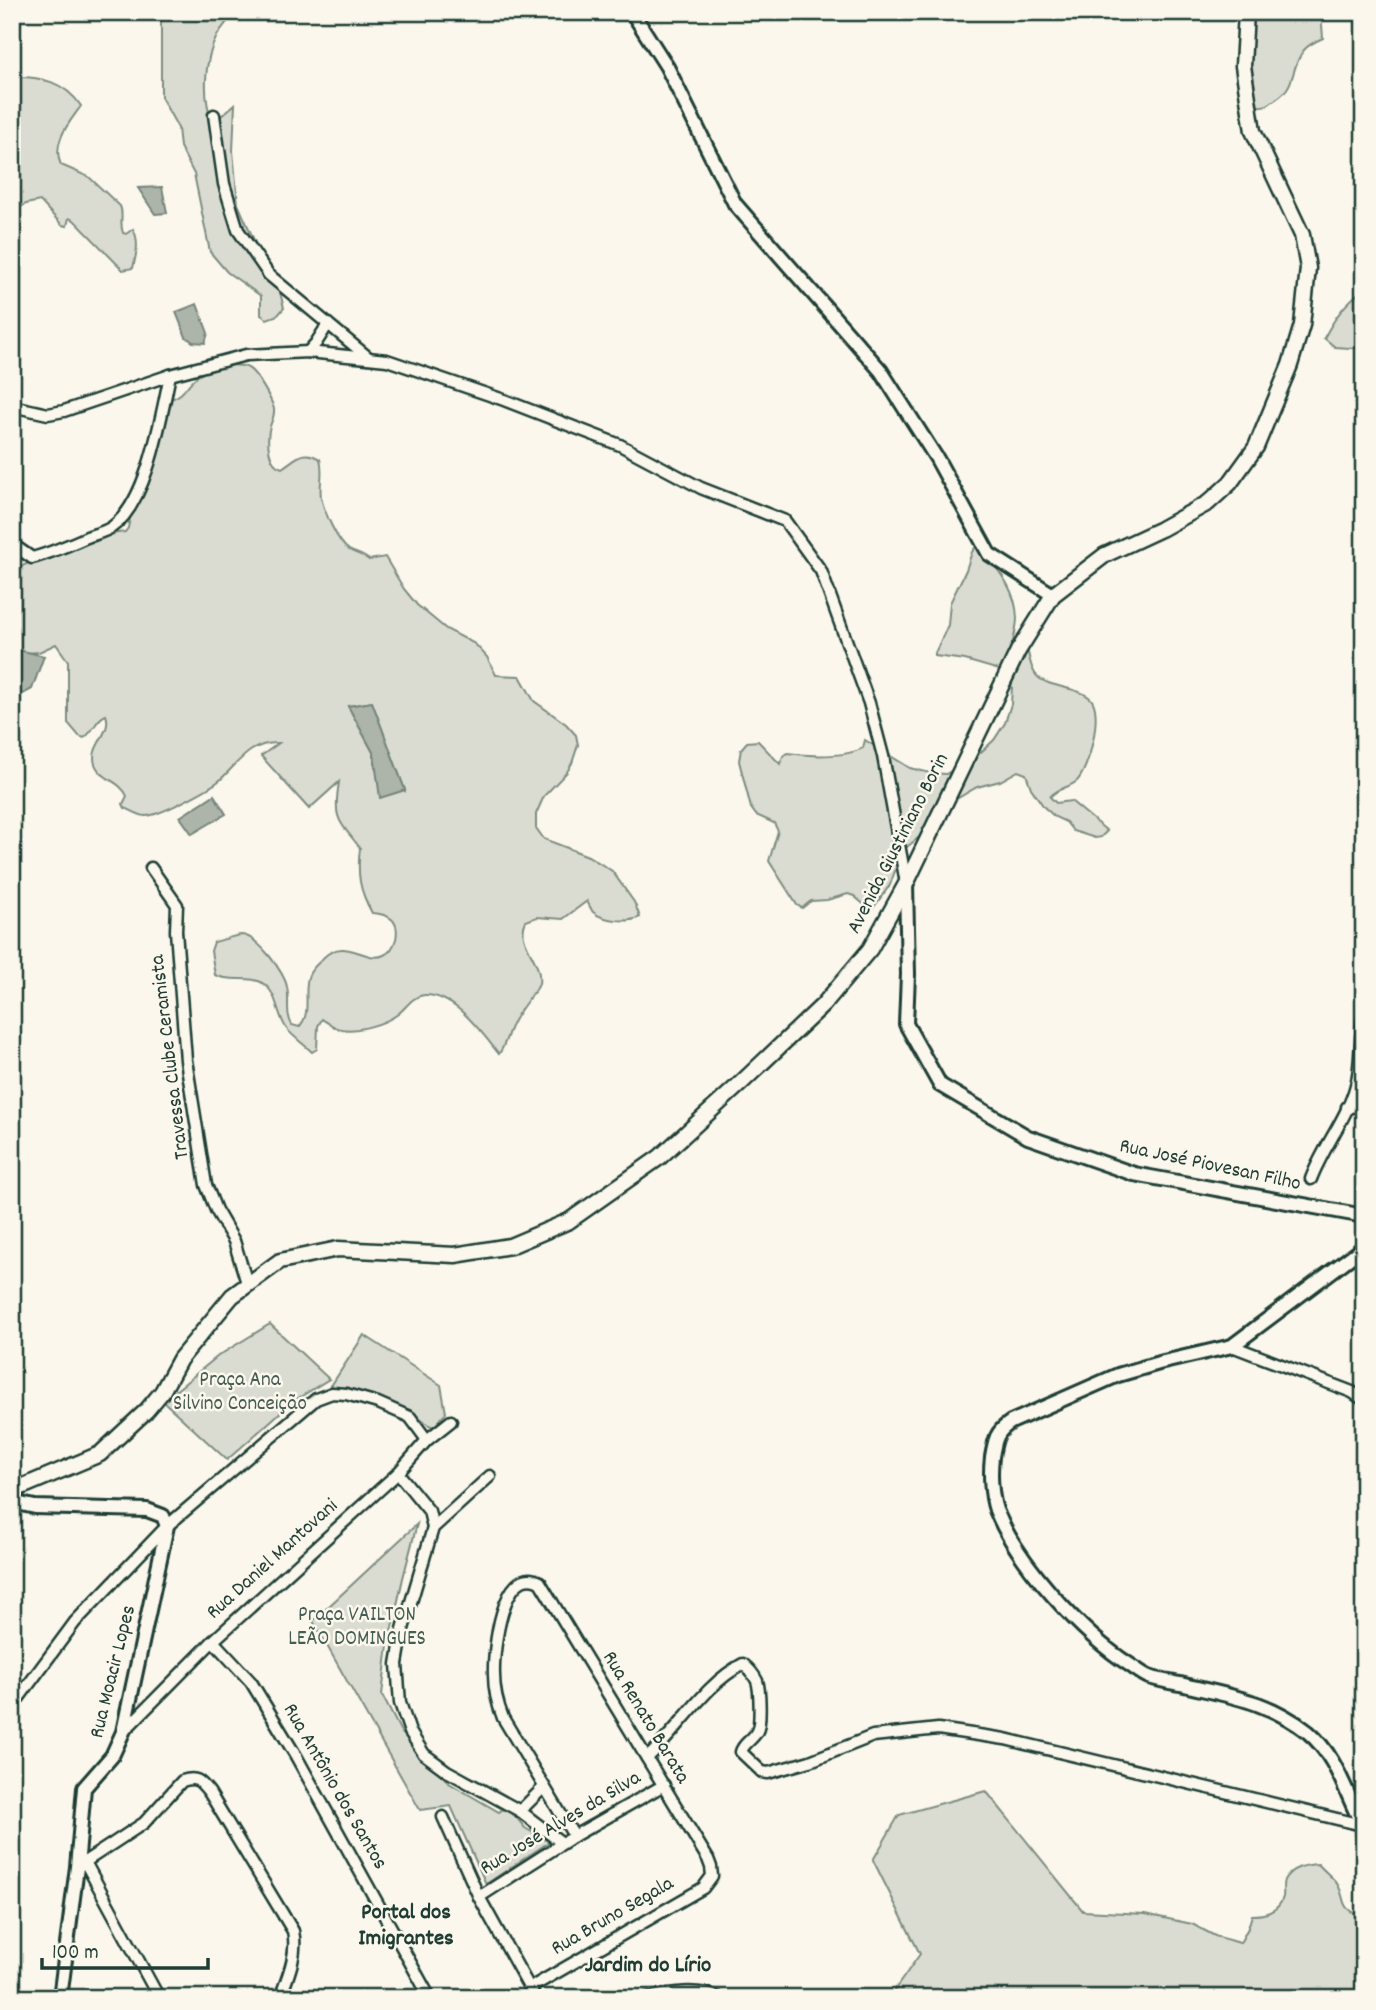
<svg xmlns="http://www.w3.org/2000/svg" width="1376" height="2010" font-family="Dekko,sans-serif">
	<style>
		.green { fill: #dbdcd1; stroke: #7d8c82; stroke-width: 2; fill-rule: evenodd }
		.water { fill: #adb4aa; stroke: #74847b; stroke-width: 2 }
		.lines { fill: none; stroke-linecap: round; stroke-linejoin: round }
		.minor-casing { stroke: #1f3d34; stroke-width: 15 }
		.tertiary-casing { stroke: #1f3d34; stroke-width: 18 }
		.secondary-casing { stroke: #1f3d34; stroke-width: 19 }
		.minor { stroke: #fbf7ec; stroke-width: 10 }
		.tertiary { stroke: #fbf7ec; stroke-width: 12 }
		.secondary { stroke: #fbf7ec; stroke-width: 14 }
		.labels { text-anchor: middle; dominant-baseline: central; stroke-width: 5; stroke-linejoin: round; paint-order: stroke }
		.street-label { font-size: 21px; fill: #1f3d34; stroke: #fbf7ec }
		.park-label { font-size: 21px; fill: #455d53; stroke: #fbf7ec }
		.neighbourhood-label { font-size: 23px; font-weight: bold; fill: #1f3d34; stroke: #fbf7ec }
	</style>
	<rect width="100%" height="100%" fill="#fbf7ec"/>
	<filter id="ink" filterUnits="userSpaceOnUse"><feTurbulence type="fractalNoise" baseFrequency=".0143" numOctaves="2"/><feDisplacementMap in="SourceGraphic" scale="14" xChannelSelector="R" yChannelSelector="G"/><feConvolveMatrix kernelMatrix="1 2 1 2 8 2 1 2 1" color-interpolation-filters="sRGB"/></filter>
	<g filter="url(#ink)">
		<!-- green -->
		<g class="green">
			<path d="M 161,12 L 233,12 C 229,21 222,27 217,36 C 204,60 202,98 213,123 L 235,104 L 233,151 L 238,204 L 257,247 L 278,284 L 284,308 L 278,315 L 267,319 L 261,315 L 261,296 L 227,272 L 210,252 L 194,174 L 180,147 L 178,128 L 161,97 Z"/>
			<path d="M 1241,12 L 1321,12 L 1323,38 C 1316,41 1309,44 1304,50 C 1290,67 1297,86 1276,99 C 1268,105 1265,107 1255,106 Z"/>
			<path d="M 12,77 C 41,76 65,82 81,106 C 69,123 51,143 61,165 L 89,177 L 120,206 C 124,214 119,223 123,233 L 126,234 L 133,229 C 140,241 136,256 133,268 L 123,270 L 74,220 L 69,218 L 67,226 L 62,225 L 40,201 L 26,204 L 12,212 Z"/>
			<path d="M 1364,289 L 1364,349 L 1335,347 L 1324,338 C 1336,316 1344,304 1364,289 Z"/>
			<path d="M 232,365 C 237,366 243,365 248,368 C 256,372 272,400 274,409 C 275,417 270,423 269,430 C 267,442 268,465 282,468 C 296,459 303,448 320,459 C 324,472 319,484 321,497 C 324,511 337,542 349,550 C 356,554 362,554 369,560 L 385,557 L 404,589 L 417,605 L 446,629 L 475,644 L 487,657 L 496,675 L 520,676 L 534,701 L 566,724 L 576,735 L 578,745 L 572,763 L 567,772 L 544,796 L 536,814 L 536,828 L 544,839 L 588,856 L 612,871 L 634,902 L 640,917 C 629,923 603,921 593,912 C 592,911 588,903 587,901 L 563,919 L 537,917 L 526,921 C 515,942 543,961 539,983 C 538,990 531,994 527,1001 C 521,1009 514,1019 510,1029 C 506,1038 505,1045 499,1054 C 481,1032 455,994 424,995 C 412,996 406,1008 398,1014 C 385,1024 357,1032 341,1029 C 334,1028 328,1023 322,1019 L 318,1026 L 317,1049 L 312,1052 C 304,1044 293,1037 287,1029 C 277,1016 278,994 264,984 C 252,975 231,983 215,975 L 211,951 L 214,942 C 223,940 233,936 241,935 C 257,935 285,973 287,987 C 290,1001 285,1013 292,1025 L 299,1027 C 313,1013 302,990 309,975 C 311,969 319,963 323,958 C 345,935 366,964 384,955 C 391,952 394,946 396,939 C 400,920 389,914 372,913 C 359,890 357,874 360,848 C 338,819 333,820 339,782 L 309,809 L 261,756 L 279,743 C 250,742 239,762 220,780 C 209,789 159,816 146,816 C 139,816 131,810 125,808 L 123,804 L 127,796 C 121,781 100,779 95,764 C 89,746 113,732 106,715 C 96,718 94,732 84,738 L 79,736 L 68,723 L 68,661 L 56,644 L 39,652 L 12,654 L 12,571 L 67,544 L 79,541 L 94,542 L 111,534 L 125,532 L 128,528 L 131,513 L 160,441 L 165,416 L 171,399 C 184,394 184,389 193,380 C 203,370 218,368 232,365 ZM 372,702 L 405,790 L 405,791 L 375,767 L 374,754 L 348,706 Z"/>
			<path d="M 978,544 C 996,568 1016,587 1017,618 C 1017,629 1013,641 1010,652 L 1026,644 C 1034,680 1034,680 1070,689 C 1077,691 1085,693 1090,698 C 1104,710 1089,769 1077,781 C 1069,788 1057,788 1050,797 L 1056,803 L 1071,801 L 1107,831 L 1101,837 L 1095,838 L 1073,831 L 1066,822 L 1055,817 L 1044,807 L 1031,788 L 1026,774 L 1018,771 L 1000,781 L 977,787 L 948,804 L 934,825 L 902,851 L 890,885 L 873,908 L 869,909 L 854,896 L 848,894 L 827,900 L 811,901 L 802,908 L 797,905 L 769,861 L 778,831 L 774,823 L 756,815 L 751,808 L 739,761 L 741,749 L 747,742 L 758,741 L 780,764 L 783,756 L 787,753 C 807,756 845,758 863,748 L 865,740 L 910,768 L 930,773 L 946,774 L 980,753 L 994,740 L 1005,723 L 1011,704 L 1012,687 L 1003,671 L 965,660 L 935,656 L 935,653 L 948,625 L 950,603 L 966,570 L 972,552 Z"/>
			<polygon points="270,1324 329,1379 292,1402 227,1460 163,1401 218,1356"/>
			<path d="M 364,1335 L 441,1385 L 446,1413 L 434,1427 C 423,1424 416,1414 406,1409 C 382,1396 355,1393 329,1389 Z"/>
			<polygon points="417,1524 403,1578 388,1645 382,1695 401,1732 449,1783 499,1812 507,1806 525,1828 549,1842 486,1884 451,1806 420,1810 313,1621"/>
			<path d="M 986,1791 L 1083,1911 L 1145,1914 L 1192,1924 L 1215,1936 L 1240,1943 L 1248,1928 L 1252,1915 C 1265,1915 1279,1911 1283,1897 C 1284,1892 1282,1885 1284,1880 C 1291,1867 1306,1865 1318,1864 C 1324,1871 1334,1878 1338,1885 C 1345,1897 1340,1906 1354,1913 L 1364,1935 L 1364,1998 L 870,1998 L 891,1995 L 920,1954 L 873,1860 L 899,1815 Z"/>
		</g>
		<!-- water -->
		<g class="water">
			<polygon points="162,187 167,213 155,214 138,188"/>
			<polygon points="197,304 208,333 205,343 193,342 186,337 176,312"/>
			<polygon points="14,649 44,656 32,689 12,700 12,656"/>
			<polygon points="372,702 405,790 380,798 374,754 348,706"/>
			<polygon points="214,795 226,814 192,834 180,817"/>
		</g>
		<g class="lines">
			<defs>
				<g id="minor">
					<polyline points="214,115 224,184 238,230 269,275 369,358"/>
					<polyline points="308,352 316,343 328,324"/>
					<polyline points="12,406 48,414 64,411 170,375 246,355 308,352 387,360 504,400 620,445 701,488 785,521 821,571 869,703 883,756 906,883"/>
					<path d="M 12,544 L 32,558 C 51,553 69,545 87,537 C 95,534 105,532 112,527 C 148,502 161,416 170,375"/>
					<polyline points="151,868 177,905 176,931 186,1060 206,1185 216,1210 234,1241 247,1283"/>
					<polyline points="1347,1107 1364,1106"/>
					<path d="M 1311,1179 C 1323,1147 1348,1117 1356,1085 C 1362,1063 1359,1038 1364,1015"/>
					<polyline points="1232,1346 1352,1392 1364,1400"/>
					<polyline points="398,1473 429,1511 433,1528"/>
					<polyline points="490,1476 433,1528 403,1629 397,1664 400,1703 410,1732 424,1754 447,1771 520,1811 562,1843"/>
					<polyline points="213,1641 251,1682 296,1756 430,1998"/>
					<polyline points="12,1707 75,1622 167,1526 316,1399 332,1393 346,1394 378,1403 410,1417 427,1440"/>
					<polyline points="123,1732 213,1641 398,1473 427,1440 451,1421"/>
					<path d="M 647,1758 C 680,1729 703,1685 743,1664 C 748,1668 754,1675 757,1681 C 760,1689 761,1724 757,1731 C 753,1740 743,1743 741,1752 L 762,1772 L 768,1773 L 810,1761 L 873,1736 L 938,1729 L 1005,1739 L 1362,1825"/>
					<polyline points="520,1811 544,1787"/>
					<polyline points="443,1817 479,1897 535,1998"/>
					<polyline points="85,1862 159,1998"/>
					<path d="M 77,1867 L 144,1823 L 182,1781 C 197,1776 200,1781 209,1792 L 293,1931 C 298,1954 288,1976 280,1998"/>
					<polyline points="479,1897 574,1836 664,1785"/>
					<path d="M 530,1988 L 703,1888 L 712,1876 L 711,1867 L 708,1859 L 540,1582 C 502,1562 493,1652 494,1675 C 494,1691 497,1703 503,1718 L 574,1836"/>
					<path d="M 647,1998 C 670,1993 697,1988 719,1998"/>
				</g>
				<g id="tertiary">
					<polyline points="632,12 667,67 735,204 881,371 937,459 989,554 1053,595"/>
					<polyline points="906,884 908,974 906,1024 940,1085 1028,1137 1134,1174 1364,1216"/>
					<path d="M 1364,1247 L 1232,1346 L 1159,1363 L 1118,1375 L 1011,1422 C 996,1432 995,1439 992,1457 C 990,1473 991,1495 996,1510 C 1017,1563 1083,1635 1130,1665 C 1136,1669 1142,1674 1149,1677 C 1158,1680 1170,1682 1180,1684 C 1229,1696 1267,1700 1308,1732 C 1338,1757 1346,1796 1364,1828"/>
					<polyline points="12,1502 35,1507 147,1510 163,1516 167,1526 123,1732 112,1756 84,1788 77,1867 60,1998"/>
				</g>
				<polyline id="secondary" points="12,1491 100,1454 146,1411 162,1392 180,1359 232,1296 280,1261 338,1249 455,1255 510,1246 569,1221 660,1157 741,1083 823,1005 870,949 906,884 1018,651 1053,595 1105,555 1161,529 1208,503 1230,483 1256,447 1290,365 1302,325 1308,268 1302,235 1253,131 1243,66 1246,12"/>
			</defs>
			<!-- minor casing -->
			<use href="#minor" class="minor-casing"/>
			<!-- tertiary casing -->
			<use href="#tertiary" class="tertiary-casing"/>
			<!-- secondary casing -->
			<use href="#secondary" class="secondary-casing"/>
			<!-- minor -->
			<use href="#minor" class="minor"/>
			<!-- tertiary -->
			<use href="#tertiary" class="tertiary"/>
			<!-- secondary -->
			<use href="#secondary" class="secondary"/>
		</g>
	</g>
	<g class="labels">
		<!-- street labels -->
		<g class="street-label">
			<text transform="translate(899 844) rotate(-63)">Avenida Giustiniano Borin</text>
			<text transform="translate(171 1057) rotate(-97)">Travessa Clube Ceramista</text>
			<text transform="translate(1210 1166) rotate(12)">Rua José Piovesan Filho</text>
			<text transform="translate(273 1560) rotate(-42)">Rua Daniel Mantovani</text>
			<text transform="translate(114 1672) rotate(-76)">Rua Moacir Lopes</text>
			<text transform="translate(645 1718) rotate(59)">Rua Renato Barata</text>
			<text transform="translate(334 1787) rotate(60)">Rua Antônio dos Santos</text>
			<text transform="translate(561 1824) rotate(-31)">Rua José Alves da Silva</text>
			<text transform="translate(613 1917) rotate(-30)">Rua Bruno Segala</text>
		</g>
		<!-- park labels -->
		<g class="park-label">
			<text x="240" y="1381">Praça Ana<tspan x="240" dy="24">Silvino Conceição</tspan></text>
			<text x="357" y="1616">Praça VAILTON<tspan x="357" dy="24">LEÃO DOMINGUES</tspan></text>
		</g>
		<!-- neighbourhood labels -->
		<g class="neighbourhood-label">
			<text x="406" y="1913">Portal dos<tspan x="406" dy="26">Imigrantes</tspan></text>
			<text x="648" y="1966">Jardim do Lírio</text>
		</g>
	</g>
	<!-- margin -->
	<rect width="1376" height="2010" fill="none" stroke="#fbf7ec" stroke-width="42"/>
	<rect x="21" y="21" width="1334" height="1968" fill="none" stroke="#1f3d34" stroke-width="2.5" filter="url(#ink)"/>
	<!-- scale -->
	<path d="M42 1958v10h166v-10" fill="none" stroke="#1f3d34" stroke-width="3.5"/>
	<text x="52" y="1958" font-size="21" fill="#1f3d34" stroke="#fbf7ec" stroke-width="5" paint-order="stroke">100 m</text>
</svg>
